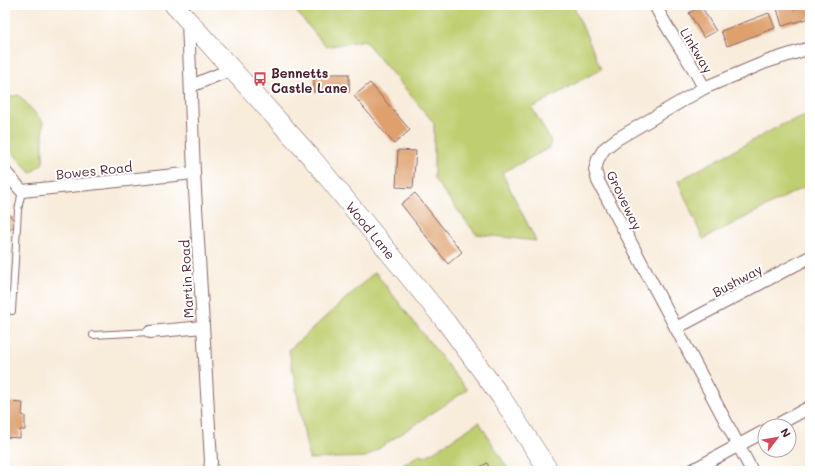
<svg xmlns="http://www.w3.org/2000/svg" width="815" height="476" font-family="Mali,sans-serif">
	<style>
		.green { fill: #bfce70; stroke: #84764e }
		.building { fill: #dea06d }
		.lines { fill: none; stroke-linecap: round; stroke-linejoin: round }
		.service-casing { stroke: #876769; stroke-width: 8 }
		.minor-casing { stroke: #876769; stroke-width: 14 }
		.primary-casing { stroke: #876769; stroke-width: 20 }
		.service { stroke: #fff; stroke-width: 6 }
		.minor { stroke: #fff; stroke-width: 12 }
		.primary { stroke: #fff; stroke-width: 19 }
		.labels { text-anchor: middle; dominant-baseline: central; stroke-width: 4; stroke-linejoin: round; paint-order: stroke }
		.street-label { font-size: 13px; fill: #4a1f2b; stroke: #fff }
		.poi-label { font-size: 13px; font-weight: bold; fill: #4a1f2b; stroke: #fff; text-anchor: start }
	</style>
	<rect width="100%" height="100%" fill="#fff"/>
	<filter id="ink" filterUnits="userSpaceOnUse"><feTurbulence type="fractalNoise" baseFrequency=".025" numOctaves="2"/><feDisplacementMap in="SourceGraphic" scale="8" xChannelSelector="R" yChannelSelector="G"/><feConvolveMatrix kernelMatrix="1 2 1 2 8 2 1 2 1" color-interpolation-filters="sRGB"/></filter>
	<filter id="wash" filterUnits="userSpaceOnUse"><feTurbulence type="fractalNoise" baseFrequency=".012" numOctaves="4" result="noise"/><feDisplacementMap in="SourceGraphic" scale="16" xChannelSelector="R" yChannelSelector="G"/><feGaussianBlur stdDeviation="0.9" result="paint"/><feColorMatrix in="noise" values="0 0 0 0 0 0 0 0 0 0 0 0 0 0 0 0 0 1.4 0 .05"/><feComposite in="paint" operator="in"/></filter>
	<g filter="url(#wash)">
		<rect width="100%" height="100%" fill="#f8ecdb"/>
		<!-- green -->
		<g class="green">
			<polygon points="291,5 573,5 601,69 532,108 551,141 549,148 502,173 536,241 476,234 434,179 434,123 364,40 326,47"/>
			<polygon points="19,95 43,122 43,163 31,173 5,144 5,98"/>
			<polygon points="810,115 810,184 703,239 678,181 783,124"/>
			<polygon points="375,272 467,390 366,457 309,459 289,350"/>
			<polygon points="479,422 509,471 394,471 420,454 423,457 430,454"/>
		</g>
		<g id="blocks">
			<!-- building -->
			<g class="building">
				<polygon points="776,5 792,5 793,10 802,7 802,5 810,5 810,18 782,26"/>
				<polygon points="701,6 716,31 704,38 689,13"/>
				<polygon points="769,13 775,28 727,46 721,31"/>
				<rect x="314" y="74" width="35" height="18"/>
				<polygon points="370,83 410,130 394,144 354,96"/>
				<polygon points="398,150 416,151 413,188 396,187"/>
				<polygon points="415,193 462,252 448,264 401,204"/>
				<polygon points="5,210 17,223 5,234"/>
				<polygon points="5,402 23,403 22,415 25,416 25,430 20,430 20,438 5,437"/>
				<polygon points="487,463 491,471 474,471"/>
			</g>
		</g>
	</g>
	<g filter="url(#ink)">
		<use href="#blocks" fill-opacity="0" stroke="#876769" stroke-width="1"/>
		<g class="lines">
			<defs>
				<g id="service">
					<polyline points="12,311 18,210 22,191"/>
					<polyline points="93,335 150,332"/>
				</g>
				<g id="minor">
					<path d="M 655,5 C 669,34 690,59 704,88"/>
					<polyline points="188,21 194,173 211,461 210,471"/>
					<polyline points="191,86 232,69"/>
					<polyline points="5,172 22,191 194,173"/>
					<polyline points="676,328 810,257"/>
					<polyline points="150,332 203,327"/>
					<polyline points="775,426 810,407"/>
					<polyline points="691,471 765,431"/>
					<polyline points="752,471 598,181 595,170 598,159 604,149 617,139 704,88 766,62 810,48"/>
				</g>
				<polyline id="primary" points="174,5 311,157 446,322 501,397 549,471"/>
			</defs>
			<!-- service casing -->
			<use href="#service" class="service-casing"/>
			<!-- minor casing -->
			<use href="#minor" class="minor-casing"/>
			<!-- primary casing -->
			<use href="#primary" class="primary-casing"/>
			<!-- service -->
			<use href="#service" class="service"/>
			<!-- minor -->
			<use href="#minor" class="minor"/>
			<!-- primary -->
			<use href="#primary" class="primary"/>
		</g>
	</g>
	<!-- icons -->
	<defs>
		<symbol id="bus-bare" viewBox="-9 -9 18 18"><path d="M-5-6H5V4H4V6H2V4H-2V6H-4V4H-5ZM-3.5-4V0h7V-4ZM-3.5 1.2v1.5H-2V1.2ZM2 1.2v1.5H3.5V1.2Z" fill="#d1495b" stroke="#fff" stroke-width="2.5" paint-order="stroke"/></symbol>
	</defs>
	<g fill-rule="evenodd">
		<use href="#bus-bare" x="250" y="69" width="20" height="20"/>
	</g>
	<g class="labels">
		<!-- street labels -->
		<g class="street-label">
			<text transform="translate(697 50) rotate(59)">Linkway</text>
			<text transform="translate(94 170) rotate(-6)">Bowes Road</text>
			<text transform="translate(625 200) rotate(64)">Groveway</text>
			<text transform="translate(371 230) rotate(51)">Wood Lane</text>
			<text transform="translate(186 279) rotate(-93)">Martin Road</text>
			<text transform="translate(737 280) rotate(-28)">Bushway</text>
		</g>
		<!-- poi labels -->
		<g class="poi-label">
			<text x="271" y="72">Bennetts<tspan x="271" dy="15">Castle Lane</tspan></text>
		</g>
	</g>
	<!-- margin -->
	<rect width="815" height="476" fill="none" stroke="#fff" stroke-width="20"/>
	<!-- north arrow -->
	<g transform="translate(777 438) rotate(59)"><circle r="19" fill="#ffffff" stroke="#b7a5aa"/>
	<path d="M0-3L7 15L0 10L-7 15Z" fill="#d1495b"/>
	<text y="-6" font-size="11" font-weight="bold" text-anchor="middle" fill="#4a1f2b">N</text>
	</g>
</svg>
